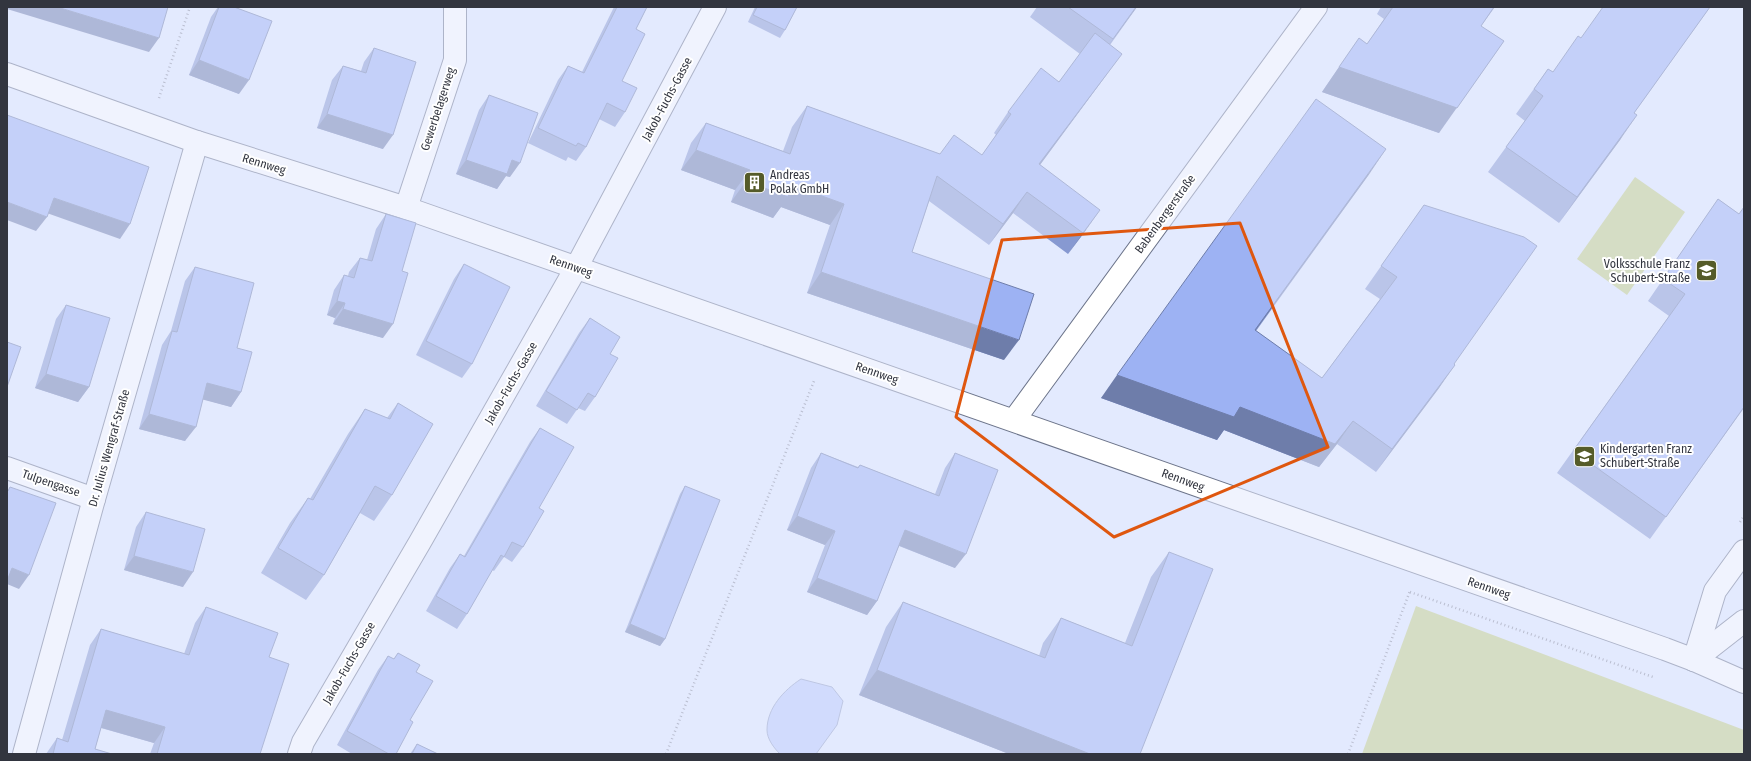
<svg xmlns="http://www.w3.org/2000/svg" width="1751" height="761" font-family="'Fira Sans Condensed',sans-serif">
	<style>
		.green { fill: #c3ce81 }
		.water { fill: #bacbfd; stroke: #919ec4 }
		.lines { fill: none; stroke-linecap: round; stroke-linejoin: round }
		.street-casing { stroke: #6c748a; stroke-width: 24 }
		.path { stroke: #868b9a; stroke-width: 2.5; stroke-dasharray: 1 3; stroke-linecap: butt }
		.street { stroke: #fff; stroke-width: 22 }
		.wall { fill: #8799d1 }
		.shaded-wall { fill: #6e7daa }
		.building { fill: #9db2f3; stroke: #6e7daa }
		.marked { fill: none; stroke: #df570f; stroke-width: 3; stroke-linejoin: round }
		.labels { text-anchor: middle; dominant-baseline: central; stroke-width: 4; stroke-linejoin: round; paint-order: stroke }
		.street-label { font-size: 12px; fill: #32353f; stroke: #fff }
		.poi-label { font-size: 12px; fill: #32353f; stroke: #fff; text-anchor: start }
	</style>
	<rect width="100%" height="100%" fill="#e3eafe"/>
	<!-- green -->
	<g class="green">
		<polygon points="1635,177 1685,212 1627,295 1577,259"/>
		<polygon points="1416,606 1744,730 1744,754 1362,754"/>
	</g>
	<!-- water -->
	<path class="water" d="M 801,679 L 832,687 L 843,701 L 837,725 L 816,754 L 780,754 C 774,748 767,739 767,730 C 767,708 784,690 801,679 Z"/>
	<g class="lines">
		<defs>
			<g id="street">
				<polyline points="7,74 197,142 406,208 1665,649 1694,660 1744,682"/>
				<polyline points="406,208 455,60 455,7"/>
				<polyline points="1014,420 1316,7"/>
				<polyline points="7,468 94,499"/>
				<polyline points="1694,660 1715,591 1744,551"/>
				<polyline points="1694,660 1744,621"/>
				<polyline points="24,754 94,499 197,142"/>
				<polyline points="299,754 303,742 420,542 576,268 715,7"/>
			</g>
		</defs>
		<!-- street casing -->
		<use href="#street" class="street-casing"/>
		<!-- path -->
		<g class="path">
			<polyline points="159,98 190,7"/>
			<polyline points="1740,522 1744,516"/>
			<polyline points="1410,592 1653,677 1654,675"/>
			<polyline points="666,754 814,381"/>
			<polyline points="1348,754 1410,591"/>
		</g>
		<!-- street -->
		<use href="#street" class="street"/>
	</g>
	<!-- wall -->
	<g class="wall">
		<polygon points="218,7 234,7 239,94 189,75 211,17"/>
		<polygon points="614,7 647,7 636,29 622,81 625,112 615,127 599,119 586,147 576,161 568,157 566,161 528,143 558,80 568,66 582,72"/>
		<polygon points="755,7 797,7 785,30 780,38 748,22"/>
		<polygon points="1037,7 1137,7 1110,45 1107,74 1040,165 1086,230 1068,254 1013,213 989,245 929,201 912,252 1004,360 807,293 830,225 781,207 773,218 731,202 735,190 681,170 691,143 706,123 783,151 792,127 807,106 940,154 982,155 996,135 994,133 1008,112 1059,82 1080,54 1030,17"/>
		<polygon points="1381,7 1495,7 1481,26 1439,133 1322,92 1359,38 1367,44 1384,19 1377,14"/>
		<polygon points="1710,7 1634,113 1620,140 1559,223 1488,172 1525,121 1516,114 1548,69 1553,72 1581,38"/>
		<polygon points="374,48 383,149 317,128 332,80 343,66 361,71 364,62"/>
		<polygon points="489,95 510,177 506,176 497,189 456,174 479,110"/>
		<polygon points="1370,173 1256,331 1322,378 1380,299 1365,289 1424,205 1454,364 1439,388 1376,472 1337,444 1319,467 1224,430 1217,440 1101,398"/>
		<polygon points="1718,199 1739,214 1744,408 1650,539 1557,473 1669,316 1648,301"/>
		<polygon points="386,214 383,338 333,324 335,318 327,315 334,290 344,275 348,276 349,272 360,258 367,260 376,229"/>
		<polygon points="464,264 472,364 462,378 416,355 454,279"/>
		<polygon points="195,267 237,348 241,392 231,407 203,399 185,441 139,429 162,345 171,331 185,281"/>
		<polygon points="66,305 89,387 78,402 35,388 56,319"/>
		<polygon points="590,318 610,354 595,397 585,411 578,408 567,424 536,406 579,333"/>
		<polygon points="398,403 392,495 374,521 360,513 324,575 306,600 261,573 290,523 308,498 310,499 348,434 365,409 387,418"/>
		<polygon points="540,428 539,508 523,547 512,562 504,557 494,571 492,570 467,614 457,629 426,611 450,568 460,554 464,556 530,442"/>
		<polygon points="821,453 858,467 860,465 935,494 945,468 955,453 955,568 899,546 877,601 867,615 807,592 825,545 787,530 811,468"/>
		<polygon points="685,486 665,639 660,646 625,632 680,494"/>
		<polygon points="146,512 183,587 124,570 136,527"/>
		<polygon points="1169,552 1140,754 1009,754 859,695 886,627 903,602 1039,656 1043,643 1061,618 1125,643 1151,577"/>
		<polygon points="206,607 269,657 260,754 150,754 154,743 101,728 95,749 112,754 46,754 57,738 62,740 90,645 101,629 184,654 195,623"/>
		<polygon points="398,653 416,672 410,720 396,754 352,754 337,745 378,670 388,656 394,659"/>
		<polygon points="417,744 438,754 410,754"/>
	</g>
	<!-- shaded-wall -->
	<g class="shaded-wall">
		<polygon points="7,7 57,7 159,38 149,52 7,9"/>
		<polygon points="1136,7 1137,7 1095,64 1113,39"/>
		<polygon points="1504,41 1439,133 1322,92 1339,67"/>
		<polygon points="1122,54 1107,74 1025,185 1039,164"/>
		<polygon points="199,60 249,80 239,94 189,75"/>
		<polygon points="327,114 393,135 383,149 317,128"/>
		<polygon points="1637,115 1620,140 1559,223 1577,197"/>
		<polygon points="1386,149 1370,173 1239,353 1255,330"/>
		<polygon points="696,150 750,170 735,190 681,170"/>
		<polygon points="466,160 512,160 520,163 510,177 506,176 497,189 456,174"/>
		<polygon points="746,181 792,185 844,204 830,225 781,207 773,218 731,202"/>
		<polygon points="1027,192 1013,213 989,245 1003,224"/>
		<polygon points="54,198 130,224 120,239 44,212"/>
		<polygon points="7,202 47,217 36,231 7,220"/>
		<polygon points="1100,210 1086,230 1068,254 1083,233"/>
		<polygon points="821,272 1019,340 1004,360 807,293"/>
		<polygon points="337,301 345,303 335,318 327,315"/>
		<polygon points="343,309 393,324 383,338 333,324"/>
		<polygon points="1455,365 1439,388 1376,472 1392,449"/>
		<polygon points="46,374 89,387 78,402 35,388"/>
		<polygon points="1117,375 1240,407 1353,421 1337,444 1319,467 1224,430 1217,440 1101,398"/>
		<polygon points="207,383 241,392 231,407 197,398"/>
		<polygon points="149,414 196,427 185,441 139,429"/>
		<polygon points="797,516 835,531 825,545 787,530"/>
		<polygon points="905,530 966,554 955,568 895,544"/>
		<polygon points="134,556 193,572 183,587 124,570"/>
		<polygon points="12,568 29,575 19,589 7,584 7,575"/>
		<polygon points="817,578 877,601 867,615 807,592"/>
		<polygon points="630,624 665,639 660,646 625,632"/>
		<polygon points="877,670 1090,754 1009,754 859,695"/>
		<polygon points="106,710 165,727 154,743 95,726"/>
	</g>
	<!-- building -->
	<g class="building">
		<polygon points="57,7 168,7 159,38"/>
		<polygon points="219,7 234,7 272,21 249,80 199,60"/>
		<polygon points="617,7 647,7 636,29 645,34 622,81 637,88 625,112 607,103 586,147 578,143 576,146 538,128 568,66 584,73"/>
		<polygon points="757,7 797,7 785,30 753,15"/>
		<polygon points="1068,7 1136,7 1113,39"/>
		<polygon points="1393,7 1494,7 1481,26 1504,41 1457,108 1339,67 1359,38 1367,44"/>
		<polygon points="1603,7 1710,7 1634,113 1637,115 1577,197 1506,147 1543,96 1534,89 1548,69 1553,72 1578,36 1581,38"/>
		<polygon points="1095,33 1122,54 1039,164 1100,210 1083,233 1027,192 1003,224 937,176 912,252 1034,294 1019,340 821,272 844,204 792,185 788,197 746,181 750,170 696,150 706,123 790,154 807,106 940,154 954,135 982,155 1011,114 1008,112 1041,68 1059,82"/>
		<polygon points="374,48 416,62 393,135 327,114 343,66 366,73"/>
		<polygon points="489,95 538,113 520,163 512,160 507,174 466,160"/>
		<polygon points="1316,99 1386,149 1255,330 1322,378 1397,277 1381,266 1424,205 1524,237 1537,246 1454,364 1455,365 1392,449 1353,421 1335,444 1240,407 1234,417 1117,375"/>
		<polygon points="7,115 149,167 130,224 54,198 47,217 7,202"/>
		<polygon points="1718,199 1739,214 1744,207 1744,407 1666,517 1573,451 1685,294 1663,279"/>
		<polygon points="386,214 416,223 402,271 408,273 393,324 343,309 345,303 337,301 344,275 354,278 360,258 372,261"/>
		<polygon points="464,264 510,287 472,364 426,341"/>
		<polygon points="195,267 254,283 237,348 252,352 241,392 207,383 196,427 149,414 172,331 177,332"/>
		<polygon points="66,305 110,318 89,387 46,374"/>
		<polygon points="590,318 620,337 610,354 618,358 595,397 588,393 577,410 546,391"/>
		<polygon points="7,342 21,347 7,387"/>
		<polygon points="398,403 433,424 392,495 375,486 324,575 278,548 308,498 313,500 365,409 390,419"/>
		<polygon points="540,428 574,447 539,508 544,511 523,547 512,542 504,557 501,555 467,614 436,596 460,554 465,557"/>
		<polygon points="821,453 858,468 860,465 939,496 955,453 998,470 966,554 905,530 877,601 817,578 835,531 797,516"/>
		<polygon points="685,486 720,500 665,639 630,624"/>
		<polygon points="10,487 56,503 29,575 12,568 7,581 7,491 8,491"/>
		<polygon points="146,512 205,529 193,572 134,556"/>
		<polygon points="1169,552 1213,569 1140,754 1090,754 877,670 903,602 1045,658 1061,618 1132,646"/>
		<polygon points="206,607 278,633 269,657 289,664 260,754 157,754 165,727 106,710 95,749 112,754 53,754 57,738 68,742 101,629 189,655"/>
		<polygon points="398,653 420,665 416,672 433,681 410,720 413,722 396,754 389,754 347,731 388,656 394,659"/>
		<polygon points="417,744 438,754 412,754"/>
	</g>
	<!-- marked area -->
	<path d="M0 0H1751V761H0ZM 1240,223 L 1328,447 L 1114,537 L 956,417 L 1002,240 Z" fill="#e3eafe" fill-opacity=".55" fill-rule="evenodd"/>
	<path class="marked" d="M 1240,223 L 1328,447 L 1114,537 L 956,417 L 1002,240 Z"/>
	<!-- icons -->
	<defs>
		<symbol id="building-square" viewBox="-11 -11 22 22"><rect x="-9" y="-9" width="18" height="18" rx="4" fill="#555b29" stroke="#fff"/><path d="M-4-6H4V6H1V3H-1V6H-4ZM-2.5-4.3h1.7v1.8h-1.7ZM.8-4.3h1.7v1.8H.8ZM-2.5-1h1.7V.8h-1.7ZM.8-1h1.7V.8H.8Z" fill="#fff"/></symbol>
		<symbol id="school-square" viewBox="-11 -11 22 22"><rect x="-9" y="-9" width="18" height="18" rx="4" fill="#555b29" stroke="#fff"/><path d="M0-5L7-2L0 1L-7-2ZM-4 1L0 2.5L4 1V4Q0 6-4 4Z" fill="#fff"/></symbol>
	</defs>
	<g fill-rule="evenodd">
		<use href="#building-square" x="742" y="170" width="25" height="25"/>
		<use href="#school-square" x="1694" y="258" width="25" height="25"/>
		<use href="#school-square" x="1572" y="444" width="25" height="25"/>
	</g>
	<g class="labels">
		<!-- street labels -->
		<g class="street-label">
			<text transform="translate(667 99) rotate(-62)">Jakob-Fuchs-Gasse</text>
			<text transform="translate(438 109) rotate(-72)">Gewerbelagerweg</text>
			<text transform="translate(264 164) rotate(17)">Rennweg</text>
			<text transform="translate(1165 214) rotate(-54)">Babenbergerstraße</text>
			<text transform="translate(571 266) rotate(19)">Rennweg</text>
			<text transform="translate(877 373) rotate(19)">Rennweg</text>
			<text transform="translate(511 383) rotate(-60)">Jakob-Fuchs-Gasse</text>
			<text transform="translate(109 448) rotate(-74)">Dr. Julius Wengraf-Straße</text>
			<text transform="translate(1183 480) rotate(20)">Rennweg</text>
			<text transform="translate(51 483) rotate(19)">Tulpengasse</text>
			<text transform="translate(1489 588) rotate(19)">Rennweg</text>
			<text transform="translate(349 663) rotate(-60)">Jakob-Fuchs-Gasse</text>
		</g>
		<!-- poi labels -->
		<g class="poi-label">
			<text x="770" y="175">Andreas<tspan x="770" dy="14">Polak GmbH</tspan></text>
			<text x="1690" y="264" text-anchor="end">Volksschule Franz<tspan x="1690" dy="14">Schubert-Straße</tspan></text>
			<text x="1600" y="449">Kindergarten Franz<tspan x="1600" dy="14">Schubert-Straße</tspan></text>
		</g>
	</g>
	<!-- border -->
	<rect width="1751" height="761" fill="none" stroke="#32353f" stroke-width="16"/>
</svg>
